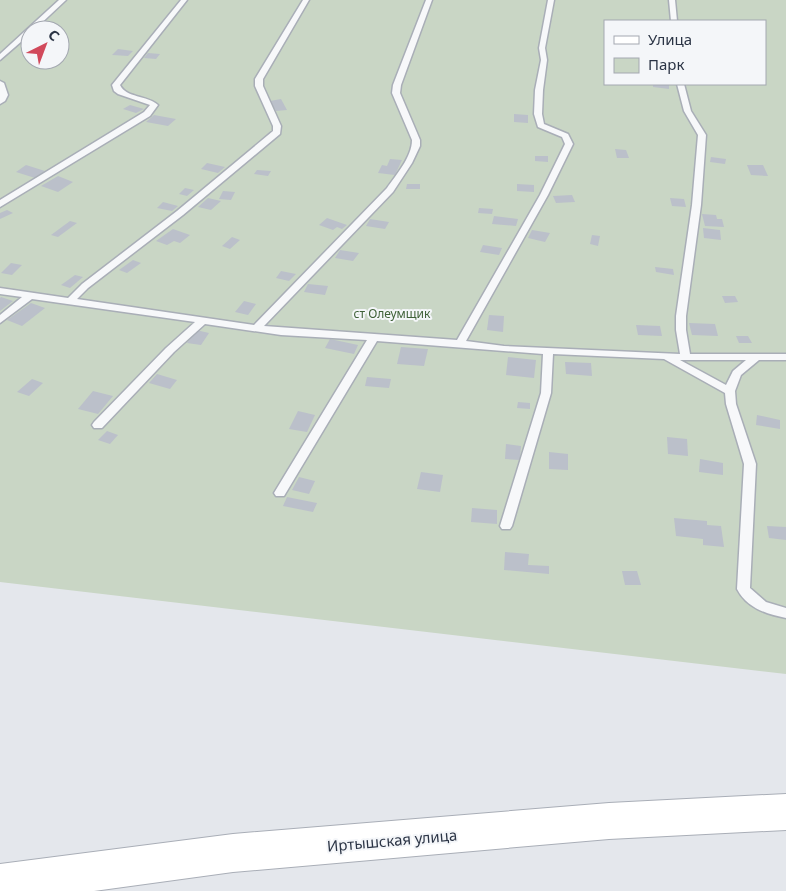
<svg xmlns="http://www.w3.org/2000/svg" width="786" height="891" font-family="'Noto Sans',sans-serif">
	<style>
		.green { fill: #c9d6c5; fill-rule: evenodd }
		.building { fill: #bbc0ca }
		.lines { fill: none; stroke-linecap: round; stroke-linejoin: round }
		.service-casing { stroke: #a9aeb7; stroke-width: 3 }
		.secondary-casing { stroke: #a9aeb7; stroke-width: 2 }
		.service { fill: #f7f8fa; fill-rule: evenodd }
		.secondary { fill: #fff; fill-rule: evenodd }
		.labels { text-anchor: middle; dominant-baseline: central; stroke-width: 4; stroke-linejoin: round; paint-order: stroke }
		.park-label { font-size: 12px; fill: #3f6138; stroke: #f4f6f9 }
		.near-street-label { font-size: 15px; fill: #2b3445; stroke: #f4f6f9 }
	</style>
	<rect width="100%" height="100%" fill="#e4e7ec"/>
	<!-- green -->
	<path class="green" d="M 0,0 L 786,0 L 786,674 L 0,582 ZM 605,21 L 765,21 L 765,84 L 605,84 ZM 30,30 L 60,30 L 60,60 L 30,60 Z"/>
	<!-- building -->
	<g class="building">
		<polygon points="118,49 133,51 128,56 112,55"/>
		<polygon points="148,53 160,54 156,59 144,58"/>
		<polygon points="653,84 669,84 669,89 653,87"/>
		<polygon points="281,99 287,110 276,111 270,101"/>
		<polygon points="130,105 144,109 136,113 123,109"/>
		<polygon points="514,114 528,115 528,123 514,122"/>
		<polygon points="154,115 176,119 168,126 146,122"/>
		<polygon points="615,149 626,150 629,158 617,158"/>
		<polygon points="535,156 548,156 548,162 535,161"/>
		<polygon points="711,157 726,159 725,164 710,162"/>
		<polygon points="390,159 402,160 395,175 378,173 382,165 387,166"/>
		<polygon points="207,163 225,167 218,173 201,169"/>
		<polygon points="26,165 45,171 35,178 16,172"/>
		<polygon points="747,165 763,165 768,176 751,175"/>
		<polygon points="257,170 271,171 268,176 254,174"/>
		<polygon points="58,176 73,182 58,192 41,186"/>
		<polygon points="407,184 420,184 420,189 406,189"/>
		<polygon points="517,184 534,185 534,192 517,191"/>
		<polygon points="185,188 194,190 187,196 179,194"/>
		<polygon points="223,191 235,192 231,200 219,199"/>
		<polygon points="572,195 575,202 556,203 553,196"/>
		<polygon points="208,198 221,201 211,210 198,207"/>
		<polygon points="670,198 684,199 686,207 672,206"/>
		<polygon points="163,202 178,206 172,211 157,208"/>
		<polygon points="479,208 493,209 492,214 478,213"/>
		<polygon points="7,210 13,213 0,219 0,213"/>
		<polygon points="702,214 716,215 717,219 722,219 724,227 705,226"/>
		<polygon points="494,216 518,219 516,226 492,224"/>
		<polygon points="327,218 347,225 342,229 337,227 333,230 319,225"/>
		<polygon points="370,219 389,222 385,229 366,226"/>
		<polygon points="70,221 77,223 58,237 51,235"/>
		<polygon points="703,228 720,230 721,240 704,238"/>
		<polygon points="173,229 190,235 180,243 174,241 167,245 156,241"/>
		<polygon points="532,230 550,233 545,242 528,238"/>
		<polygon points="592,235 600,236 598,246 590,244"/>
		<polygon points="232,237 240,240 230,249 222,246"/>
		<polygon points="483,245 502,248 499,255 480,252"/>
		<polygon points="340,250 359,253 353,261 335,258"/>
		<polygon points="133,260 141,263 127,273 119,270"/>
		<polygon points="11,263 22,265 12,275 1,273"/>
		<polygon points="655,267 673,269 674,275 656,272"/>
		<polygon points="281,271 296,274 289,281 276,278"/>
		<polygon points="75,275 83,277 70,288 61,285"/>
		<polygon points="308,284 328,286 325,295 304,292"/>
		<polygon points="722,296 735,296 738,302 725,303"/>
		<polygon points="1,297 13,301 0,311 0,298"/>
		<polygon points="244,301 256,304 248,315 235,312"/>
		<polygon points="31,303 45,308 22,326 7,320"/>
		<polygon points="489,315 504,316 503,332 487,330"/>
		<polygon points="689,323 715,324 718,336 692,335"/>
		<polygon points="636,325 660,326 662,336 638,335"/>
		<polygon points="196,330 209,333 201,345 187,343"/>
		<polygon points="736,336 748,336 752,343 739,343"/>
		<polygon points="330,339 358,345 354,354 325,348"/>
		<polygon points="401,347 428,349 424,366 397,364"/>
		<polygon points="508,357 536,360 534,378 506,375"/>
		<polygon points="565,362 591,363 592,376 566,374"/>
		<polygon points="157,374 177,380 170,389 149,383"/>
		<polygon points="367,377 391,379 389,388 365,386"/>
		<polygon points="32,379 43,383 29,396 17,392"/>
		<polygon points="93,391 113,396 98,414 78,409"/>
		<polygon points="518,402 530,403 530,409 517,408"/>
		<polygon points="298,411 315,415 307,432 289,429"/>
		<polygon points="757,415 780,420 780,429 756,425"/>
		<polygon points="107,431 118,435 110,444 98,440"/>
		<polygon points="667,437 687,439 688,456 668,454"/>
		<polygon points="506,444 521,446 520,460 505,459"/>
		<polygon points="549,452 568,454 568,470 549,469"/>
		<polygon points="700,459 723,463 723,475 699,472"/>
		<polygon points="421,472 443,475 440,492 417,489"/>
		<polygon points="299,477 315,481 309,494 292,490"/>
		<polygon points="287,497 317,503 313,512 283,506"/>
		<polygon points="472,508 497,510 497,524 471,522"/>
		<polygon points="674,518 707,521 707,525 721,526 724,547 703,545 703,539 676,536"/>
		<polygon points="767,526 786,527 786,540 769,538"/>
		<polygon points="505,552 529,554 528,565 549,566 549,574 504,570"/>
		<polygon points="622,571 637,571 641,585 625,585"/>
	</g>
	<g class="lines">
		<defs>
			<g id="service">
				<polygon points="59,0 66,0 34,30 30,30 30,34 0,60 0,54"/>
				<path d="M 181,0 L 187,0 L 120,85 C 126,98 147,95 158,105 L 150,116 L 0,207 L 0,200 L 144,112 L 150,105 L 118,94 L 114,91 L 112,85 Z"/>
				<path d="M 303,0 L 309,0 L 263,79 L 263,86 L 281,126 L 280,134 L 183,215 L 88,288 L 77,299 L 254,325 L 387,188 C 396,175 412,157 412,140 L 392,93 L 393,85 L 426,0 L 432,0 L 401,85 L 400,93 L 420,140 L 420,146 L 412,163 L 393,192 L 264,326 L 457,340 L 540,195 L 565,144 L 562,137 L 538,127 L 534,114 L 535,90 L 541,60 L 539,48 L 548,0 L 554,0 L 545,48 L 547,60 L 543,90 L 542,114 L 544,124 L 568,134 L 573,144 L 548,195 L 466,341 L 504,346 L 680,354 L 676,330 L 676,316 L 692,205 L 698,135 L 684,111 L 677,84 L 684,84 L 691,111 L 706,135 L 701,205 L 686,316 L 686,330 L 690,354 L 786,354 L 786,360 L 759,360 L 741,375 L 735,391 L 736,404 L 756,464 L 750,588 L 766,602 L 786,608 L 786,618 C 766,614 747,608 737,589 L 744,464 L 726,404 L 725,393 L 664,359 L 553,354 L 551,393 L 512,526 L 510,529 L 502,529 L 500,526 L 541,393 L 543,354 L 377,341 L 284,496 L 276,496 L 274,493 L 367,340 L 281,335 L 205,324 L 174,352 L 102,428 L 94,428 L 92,425 L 94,422 L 166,348 L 195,322 L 32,299 L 0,323 L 0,315 L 22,297 L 0,294 L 0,288 L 68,298 L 82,284 L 177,211 L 273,131 L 273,126 L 255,86 L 255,79 ZM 680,360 L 746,360 L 733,371 L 726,385 Z"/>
				<polygon points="669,0 675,0 677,21 671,21"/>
				<polygon points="0,81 4,83 8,95 5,101 0,104"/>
			</g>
			<polygon id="secondary" points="786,794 786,830 609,839 233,872 94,891 0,891 0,864 233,834 609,803"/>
		</defs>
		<!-- service casing -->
		<use href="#service" class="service-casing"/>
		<!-- secondary casing -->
		<use href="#secondary" class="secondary-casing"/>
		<!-- service -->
		<use href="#service" class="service"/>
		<!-- secondary -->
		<use href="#secondary" class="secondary"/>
	</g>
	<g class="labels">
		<!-- park labels -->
		<g class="park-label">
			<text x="392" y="313">ст Олеумщик</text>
		</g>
		<!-- near-street labels -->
		<g class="near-street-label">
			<text transform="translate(392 840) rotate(-5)">Иртышская улица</text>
		</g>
	</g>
	<!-- legend -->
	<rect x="604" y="20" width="162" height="65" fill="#f4f6f9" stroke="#a4a8b1"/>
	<rect x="614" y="36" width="25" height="8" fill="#ffffff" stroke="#a4a8b1"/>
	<text x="648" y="45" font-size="15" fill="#2b3445">Улица</text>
	<rect x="614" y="58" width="25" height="15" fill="#c9d6c5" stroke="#a4a8b1"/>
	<text x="648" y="70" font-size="15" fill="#2b3445">Парк</text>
	<!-- north arrow -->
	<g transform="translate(45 45) rotate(42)"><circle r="24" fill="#f4f6f9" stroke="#a4a8b1"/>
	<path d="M0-4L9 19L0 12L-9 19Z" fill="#d1495b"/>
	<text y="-8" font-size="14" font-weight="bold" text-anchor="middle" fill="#2b3445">С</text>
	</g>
</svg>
